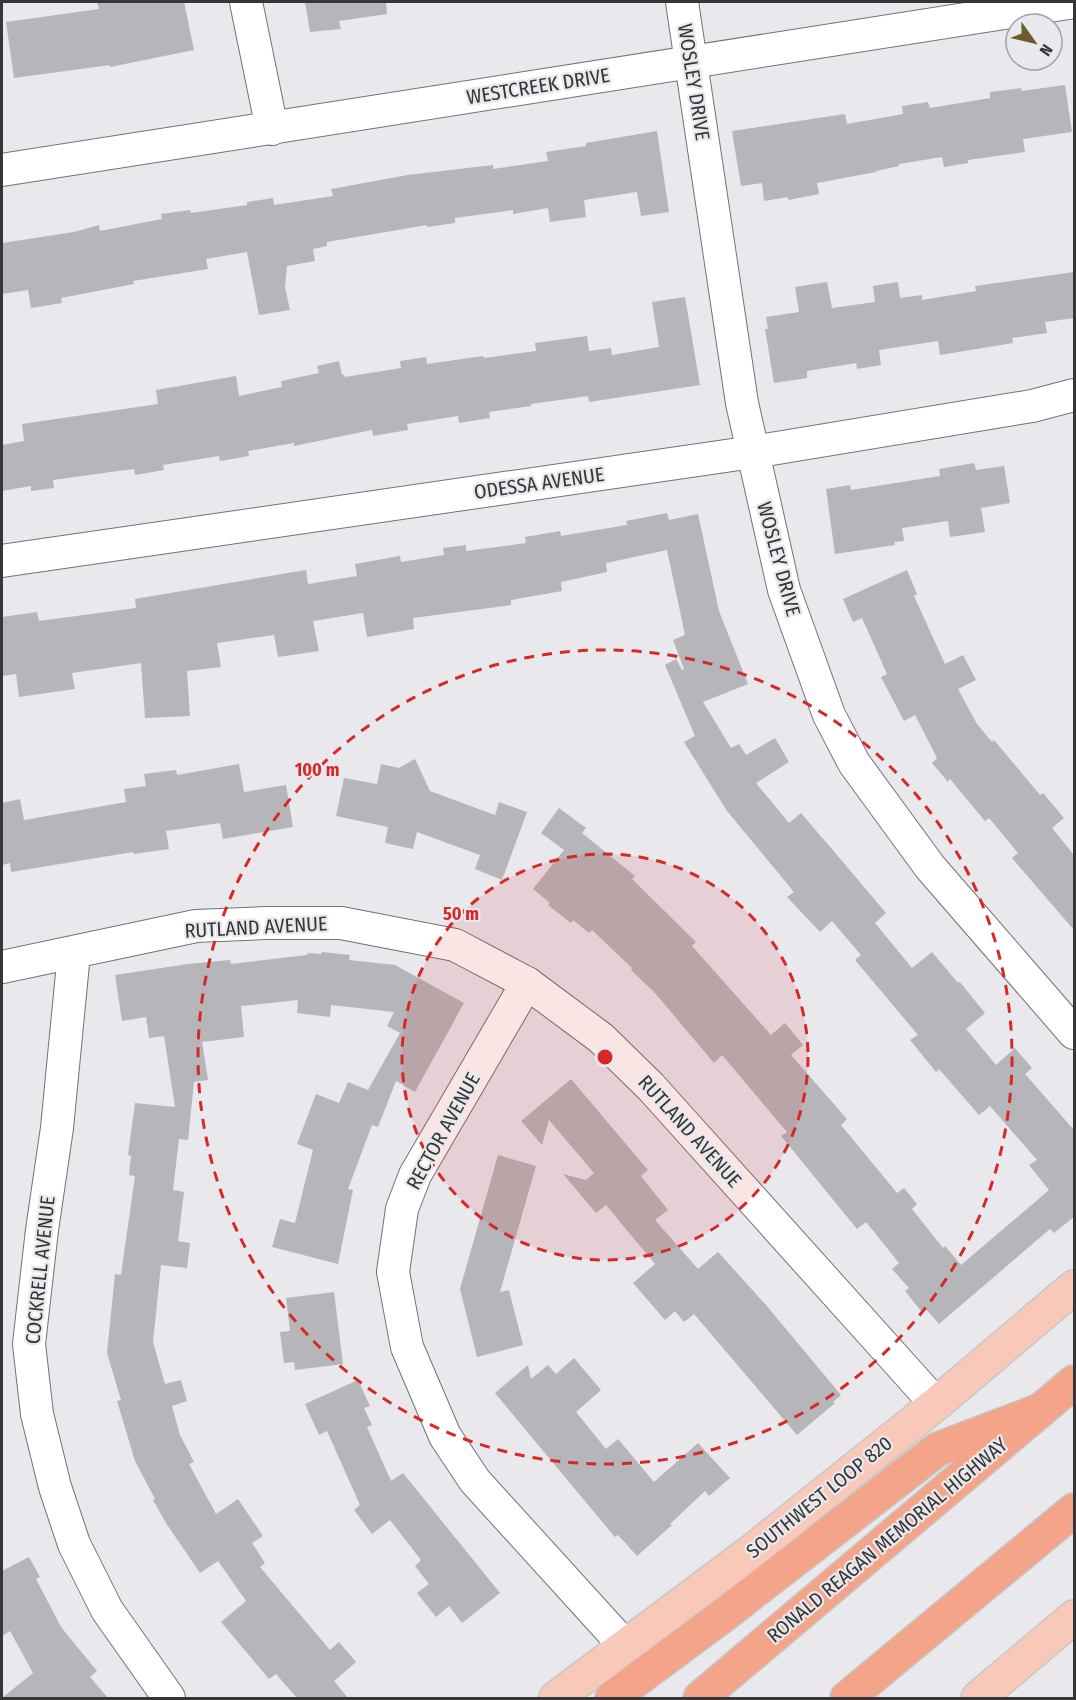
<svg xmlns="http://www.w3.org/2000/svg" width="1076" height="1700" font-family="'Fira Sans Condensed',sans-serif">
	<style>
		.building { fill: #b6b5b9 }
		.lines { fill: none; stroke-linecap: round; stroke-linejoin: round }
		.minor-casing { stroke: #737276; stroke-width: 34 }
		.major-casing { stroke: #c7c7c7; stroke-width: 36 }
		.highway-casing { stroke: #c7c7c7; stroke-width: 36 }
		.minor { stroke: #fff; stroke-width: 32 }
		.major { stroke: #f8c8b8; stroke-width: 33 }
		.highway { stroke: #f3a489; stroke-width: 33 }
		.ring { fill: none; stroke: #d62828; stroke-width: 3; stroke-dasharray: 10 8 }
		.labels { text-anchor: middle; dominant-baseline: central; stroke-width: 4.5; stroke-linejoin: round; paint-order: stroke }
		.street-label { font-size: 20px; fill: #363638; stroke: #e9e8ed }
		.centre { fill: #d62828; stroke: #e9e8ed; stroke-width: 3 }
		.ring-label { font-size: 18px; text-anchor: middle; font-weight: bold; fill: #d62828; stroke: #e9e8ed; stroke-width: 4.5; stroke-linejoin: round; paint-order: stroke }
	</style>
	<rect width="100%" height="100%" fill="#e9e8ed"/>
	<!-- building -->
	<g class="building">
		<polygon points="97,2 184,2 194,50 110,67 110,65 14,78 6,22 99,9"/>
		<polygon points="305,2 386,2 387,14 339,21 341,29 310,32"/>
		<polygon points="1065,85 1072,132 1023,139 1025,152 968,160 968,163 944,167 942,157 899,164 899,166 876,171 876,172 817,183 819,194 788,200 788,197 764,201 762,183 741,186 732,131 845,114 847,124 903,114 902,106 928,102 930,108 990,98 990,92 1021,88 1022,91"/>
		<polygon points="657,131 669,212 641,216 637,192 584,200 586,217 550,222 548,208 513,214 513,210 455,218 455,223 427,227 427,225 327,242 327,246 313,249 315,261 287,266 285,287 290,310 259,315 247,252 206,259 208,269 133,281 134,284 61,298 62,303 31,308 28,290 2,294 2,243 74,232 99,225 100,231 162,219 161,214 190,210 191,213 247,205 247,202 273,198 274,205 333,196 331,189 408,175 493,165 493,169 548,161 546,152 586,146 586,143"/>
		<polygon points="1074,272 1074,318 1045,322 1047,333 1012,338 1013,343 940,355 938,341 879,350 881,365 857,369 856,363 807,371 807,378 774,383 765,329 768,329 766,317 799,312 795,287 827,282 832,308 875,302 873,286 898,282 900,298 922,295 922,300 976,291 975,286"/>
		<polygon points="685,297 700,385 589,402 588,396 531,404 531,406 489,412 490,418 459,423 458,416 407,424 408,430 373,436 372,430 294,446 294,443 248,451 249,456 220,461 219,456 163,465 164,470 135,475 134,469 118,471 53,480 54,488 31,491 31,486 2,491 2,445 24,441 22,424 158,404 156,390 236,376 239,396 282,387 281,381 319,373 317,366 339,361 342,375 344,374 345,377 401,368 400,361 426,357 427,364 483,356 484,358 536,351 535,343 587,336 589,351 611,348 612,355 659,347 652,302"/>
		<polygon points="974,463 976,470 1004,466 1010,503 981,508 985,532 950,537 948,521 902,528 904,541 894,542 895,545 835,554 826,489 850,485 851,490 940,476 939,469"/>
		<polygon points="667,513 669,520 698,514 719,611 748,684 703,702 731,748 739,744 746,755 775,738 789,762 756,783 789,823 801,813 837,855 886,913 875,923 912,968 932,952 958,983 959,981 985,1013 966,1029 996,1065 1015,1048 1032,1068 1025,1074 1074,1130 1074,1217 1054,1233 1050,1229 939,1324 925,1308 921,1311 905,1291 909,1288 892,1269 899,1263 866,1222 857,1229 781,1136 787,1132 722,1055 714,1063 655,993 631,970 632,968 592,930 589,933 573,920 571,923 548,905 550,903 533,889 564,850 541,833 559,808 586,828 582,833 635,876 632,879 696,942 692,946 771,1035 785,1023 803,1045 791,1055 847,1119 841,1125 897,1193 904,1188 917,1204 912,1209 943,1248 945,1246 961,1265 1049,1190 1029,1165 1037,1160 990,1106 979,1115 939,1069 936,1072 910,1040 918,1035 855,960 861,955 832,921 820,932 787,897 794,892 727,811 684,742 695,736 665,665 676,659 682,670 684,669 673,640 685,635 667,550 606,563 607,572 561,582 562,591 511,600 511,605 413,618 414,629 367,637 363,613 313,621 319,651 278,657 274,635 217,643 221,667 187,671 190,716 145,718 141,663 72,673 75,689 19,697 16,674 2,676 2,617 37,612 39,621 136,608 135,599 306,570 308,584 357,576 355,564 400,556 401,562 444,555 443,548 466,545 466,551 526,543 525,537 560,531 561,536 627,525 626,521"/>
		<polygon points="907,570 917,594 914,596 945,664 963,655 976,680 958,689 977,724 992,742 994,740 1040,795 1043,793 1064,818 1052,828 1074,855 1074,930 1012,858 1018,853 989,818 985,821 950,779 948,782 932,763 937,758 915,715 904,721 881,677 887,674 862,618 853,622 843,599"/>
		<polygon points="415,759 430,791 495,815 499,802 527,812 502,880 475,869 480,855 417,832 413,849 385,843 388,827 336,816 344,778 377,784 381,764 399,768"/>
		<polygon points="239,764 244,792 286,785 293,827 223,839 220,823 166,831 169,849 134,854 133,852 11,872 10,863 2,865 2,803 20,799 24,820 126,802 124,789 146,786 144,774 176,770 177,775"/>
		<polygon points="322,952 350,955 349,960 395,965 464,1003 415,1092 396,1081 378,1127 372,1125 348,1189 353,1190 338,1264 272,1247 280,1219 295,1223 313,1150 297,1144 316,1094 339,1103 348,1082 368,1090 400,1033 387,1026 394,1012 331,1005 330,1017 297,1013 298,1000 241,1006 244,1037 202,1042 208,1080 194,1082 188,1140 179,1139 173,1190 184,1192 178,1241 190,1243 187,1268 161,1265 153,1342 165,1384 181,1380 187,1401 172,1406 180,1435 194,1462 189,1464 216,1514 238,1499 263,1536 252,1543 265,1563 260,1567 330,1650 339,1642 356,1662 334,1681 348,1698 297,1698 276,1674 269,1679 221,1622 246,1601 218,1561 200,1573 166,1523 153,1500 155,1499 135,1461 117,1401 121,1400 107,1353 115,1274 121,1275 135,1176 129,1175 131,1156 128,1155 135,1103 175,1107 164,1036 149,1038 146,1017 122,1021 115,975 188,964 230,960 231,964 307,955 308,953 321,954"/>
		<polygon points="571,1079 648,1170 641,1176 668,1210 655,1220 698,1269 718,1252 766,1305 841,1395 833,1402 835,1403 797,1435 694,1314 684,1322 675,1311 665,1320 633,1283 655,1264 606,1205 596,1213 563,1174 586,1180 594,1173 549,1120 542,1145 521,1121"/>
		<polygon points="498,1155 536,1166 500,1292 509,1290 523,1345 477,1357 460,1289"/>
		<polygon points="334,1292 343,1364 295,1370 294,1362 284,1363 280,1332 290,1331 286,1298"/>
		<polygon points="574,1358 601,1390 576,1412 606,1449 618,1439 654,1482 698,1443 730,1478 709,1496 705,1491 670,1524 672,1525 637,1556 618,1535 615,1537 599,1518 495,1393 528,1365 531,1379 548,1365 556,1374"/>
		<polygon points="358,1380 370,1406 364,1408 372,1425 367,1427 391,1481 403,1473 500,1593 462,1623 449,1606 436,1617 417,1593 429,1584 415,1566 421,1560 390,1520 372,1534 354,1510 360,1505 327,1431 319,1435 305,1404"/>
		<polygon points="29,1557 40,1577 36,1579 61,1627 97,1671 90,1677 108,1698 2,1698 33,1673 10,1631 2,1636 2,1571"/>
	</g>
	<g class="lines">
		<defs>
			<g id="minor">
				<polyline points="246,2 272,129"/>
				<polyline points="682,2 742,403 784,590 829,715 854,763 930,867 1074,1033"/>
				<polyline points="2,170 1074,2"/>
				<polyline points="2,561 753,452 1032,406 1074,395"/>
				<polyline points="74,953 57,1128 42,1230 29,1344 37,1414 55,1487 74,1544 107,1610 169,1698"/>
				<polyline points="2,967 196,926 266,923 341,923 455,945 527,983 601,1038 651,1087 936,1404"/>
				<polyline points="527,983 415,1175 402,1209 393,1272 407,1347 445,1436 475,1481 625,1646"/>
			</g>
			<g id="major">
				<polyline points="556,1698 752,1551 936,1404 1074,1287"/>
				<polyline points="978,1698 1074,1617"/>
			</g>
			<g id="highway">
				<polyline points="612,1698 725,1614 938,1449 1041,1410"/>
				<polyline points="700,1698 1074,1382"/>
				<polyline points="847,1698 1074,1510"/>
			</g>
		</defs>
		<!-- minor casing -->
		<use href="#minor" class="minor-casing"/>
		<!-- major casing -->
		<use href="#major" class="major-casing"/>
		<!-- highway casing -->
		<use href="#highway" class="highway-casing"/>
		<!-- minor -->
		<use href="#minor" class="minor"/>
		<!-- major -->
		<use href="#major" class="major"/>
		<!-- highway -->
		<use href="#highway" class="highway"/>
	</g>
	<!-- distance rings -->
	<circle cx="605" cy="1057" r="203" fill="#d62828" fill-opacity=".12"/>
	<g class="ring">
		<circle cx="605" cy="1057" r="203"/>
		<circle cx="605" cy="1057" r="407"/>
	</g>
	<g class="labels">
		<!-- street labels -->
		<g class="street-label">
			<text transform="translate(694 82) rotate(81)">WOSLEY DRIVE</text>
			<text transform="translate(538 86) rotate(-9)">WESTCREEK DRIVE</text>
			<text transform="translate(539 483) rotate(-8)">ODESSA AVENUE</text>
			<text transform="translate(779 559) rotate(75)">WOSLEY DRIVE</text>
			<text transform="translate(256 927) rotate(-3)">RUTLAND AVENUE</text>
			<text transform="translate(443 1131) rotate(-61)">RECTOR AVENUE</text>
			<text transform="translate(690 1131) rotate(48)">RUTLAND AVENUE</text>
			<text transform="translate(40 1270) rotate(-84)">COCKRELL AVENUE</text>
			<text transform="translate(819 1497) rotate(-39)">SOUTHWEST LOOP 820</text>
			<text transform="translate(887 1540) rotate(-40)">RONALD REAGAN MEMORIAL HIGHWAY</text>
		</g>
	</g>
	<circle cx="605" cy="1057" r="9" class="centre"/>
	<g class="ring-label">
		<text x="317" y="776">100 m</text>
		<text x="461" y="920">50 m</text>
	</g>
	<!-- border -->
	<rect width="1076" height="1700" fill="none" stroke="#363638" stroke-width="6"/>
	<!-- north arrow -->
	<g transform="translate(1034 42) rotate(124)"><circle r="28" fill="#e9e8ed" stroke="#a1a1a5" stroke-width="1.5"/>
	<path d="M0-4.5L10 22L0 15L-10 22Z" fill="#6d5b29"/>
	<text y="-9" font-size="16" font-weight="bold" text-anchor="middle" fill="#363638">N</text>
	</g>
</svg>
